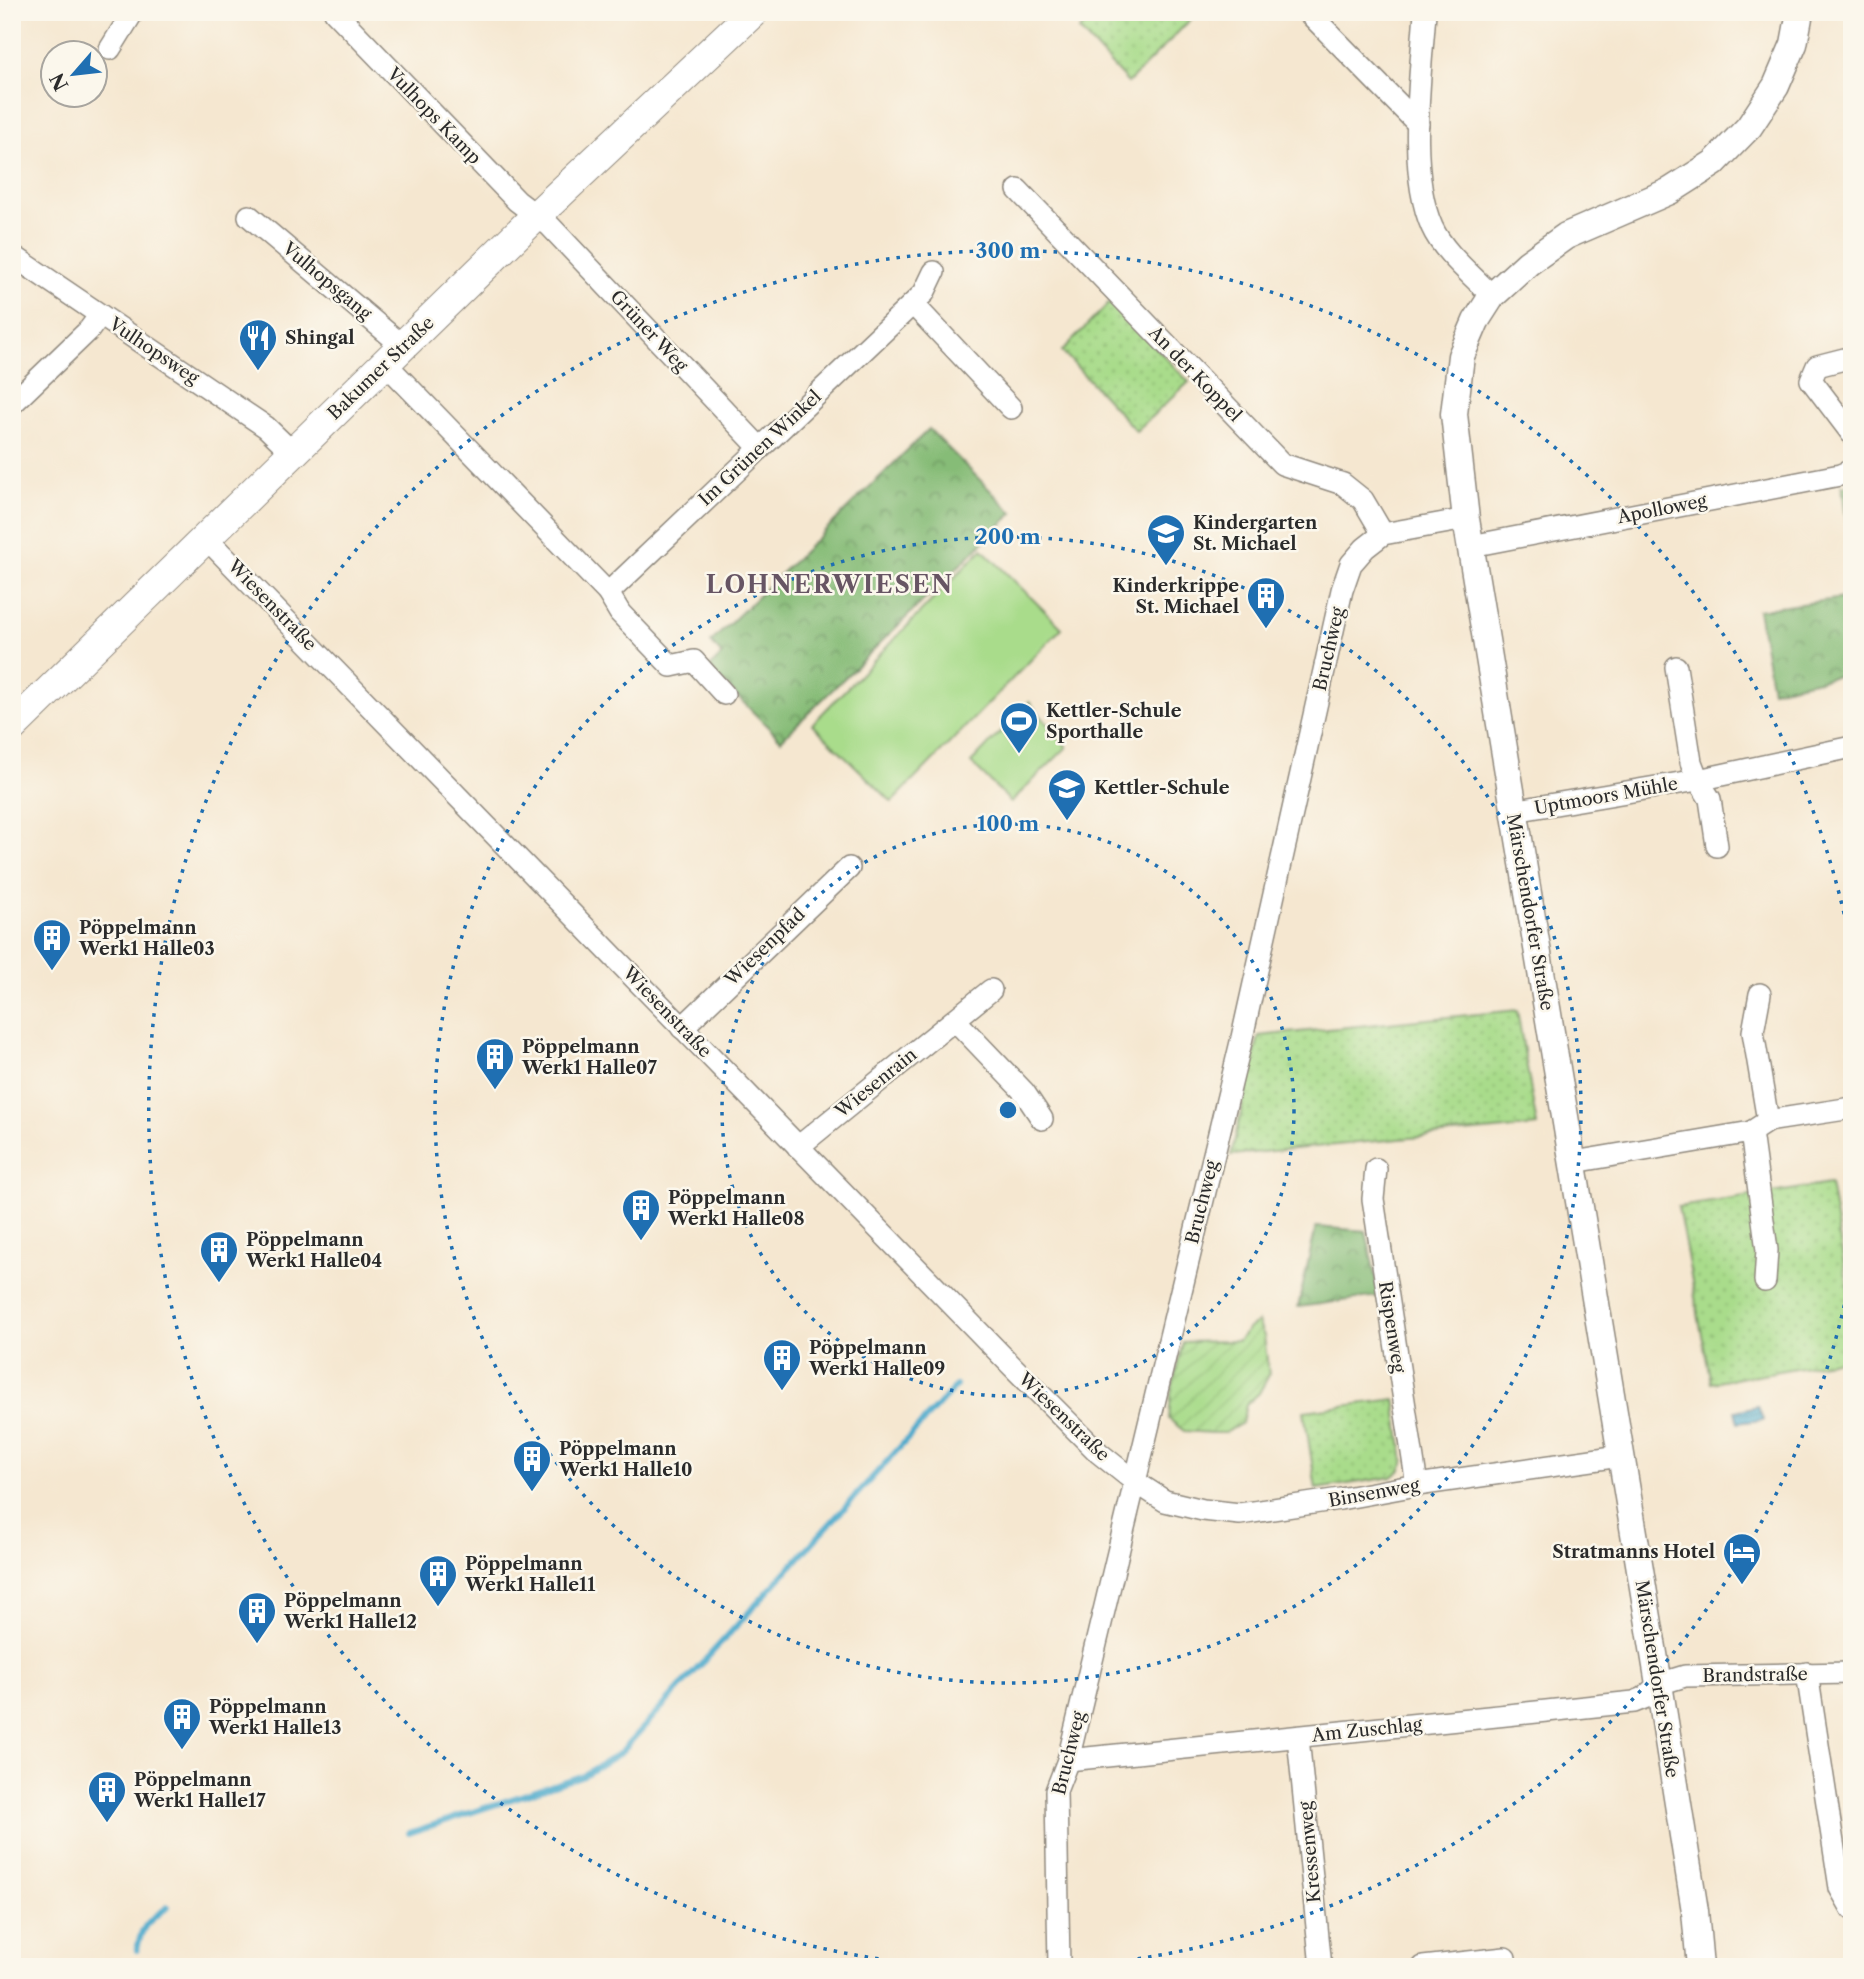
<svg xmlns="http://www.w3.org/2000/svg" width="1864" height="1979" font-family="'Libre Caslon Text',serif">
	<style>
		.grass { fill: url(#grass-dots); stroke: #6a845b; stroke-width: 2 }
		.forest { fill: url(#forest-crowns); stroke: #587451; stroke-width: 2 }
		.garden { fill: url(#garden-furrows); stroke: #6a845b; stroke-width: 2 }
		.pitch { fill: #a9dc8b; stroke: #6a845b; stroke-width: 2 }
		.water { fill: url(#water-rules); stroke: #3c6a7c; stroke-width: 2 }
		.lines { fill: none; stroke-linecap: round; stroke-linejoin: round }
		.stream { stroke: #4daacc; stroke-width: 6 }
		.minor-casing { stroke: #90897e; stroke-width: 24 }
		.tertiary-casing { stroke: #90897e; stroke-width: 29 }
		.secondary-casing { stroke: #90897e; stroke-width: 32 }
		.minor { stroke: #fff; stroke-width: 21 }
		.tertiary { stroke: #fff; stroke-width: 26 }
		.secondary { stroke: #fff; stroke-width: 30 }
		.ring { fill: none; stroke: #1f6fb2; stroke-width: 3.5; stroke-dasharray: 3.5 7 }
		.labels { text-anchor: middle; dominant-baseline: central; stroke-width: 5; stroke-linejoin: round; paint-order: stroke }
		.street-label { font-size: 18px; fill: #2b2b2b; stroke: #fbf7ec }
		.poi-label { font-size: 18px; font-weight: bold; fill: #2b2b2b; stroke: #fbf7ec; text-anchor: start }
		.district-label { font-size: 24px; font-weight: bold; letter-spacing: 2px; fill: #675564; stroke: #fbf7ec }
		.centre { fill: #1f6fb2; stroke: #fbf7ec; stroke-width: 3.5 }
		.ring-label { font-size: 21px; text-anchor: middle; font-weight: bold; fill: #1f6fb2; stroke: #fbf7ec; stroke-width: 5; stroke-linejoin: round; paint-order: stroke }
	</style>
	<defs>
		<pattern id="grass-dots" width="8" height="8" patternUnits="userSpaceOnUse" patternTransform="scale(1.75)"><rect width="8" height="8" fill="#a9dc8b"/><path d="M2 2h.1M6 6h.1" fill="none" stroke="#92bd78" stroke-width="1.8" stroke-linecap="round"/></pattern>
		<pattern id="forest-crowns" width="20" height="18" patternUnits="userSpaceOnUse" patternTransform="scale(1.75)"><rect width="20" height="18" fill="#86bc77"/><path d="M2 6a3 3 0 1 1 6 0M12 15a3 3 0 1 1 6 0" fill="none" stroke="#6e9962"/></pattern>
		<pattern id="garden-furrows" width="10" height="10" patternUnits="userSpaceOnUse" patternTransform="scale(1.75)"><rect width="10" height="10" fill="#a9dc8b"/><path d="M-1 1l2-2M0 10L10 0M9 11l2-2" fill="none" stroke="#92bd78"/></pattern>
		<pattern id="water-rules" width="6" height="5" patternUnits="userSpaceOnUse" patternTransform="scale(1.75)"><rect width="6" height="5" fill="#4daacc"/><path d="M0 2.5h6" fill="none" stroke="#408ba6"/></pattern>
	</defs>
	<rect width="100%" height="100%" fill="#fbf7ec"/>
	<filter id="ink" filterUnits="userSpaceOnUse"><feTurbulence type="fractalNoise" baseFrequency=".0143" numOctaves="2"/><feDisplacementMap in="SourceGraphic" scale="14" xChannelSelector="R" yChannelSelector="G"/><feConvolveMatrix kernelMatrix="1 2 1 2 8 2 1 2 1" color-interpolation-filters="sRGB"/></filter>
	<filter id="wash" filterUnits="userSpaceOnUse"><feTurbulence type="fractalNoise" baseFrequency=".00686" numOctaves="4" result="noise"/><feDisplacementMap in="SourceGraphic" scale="28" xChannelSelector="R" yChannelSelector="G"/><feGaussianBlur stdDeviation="1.57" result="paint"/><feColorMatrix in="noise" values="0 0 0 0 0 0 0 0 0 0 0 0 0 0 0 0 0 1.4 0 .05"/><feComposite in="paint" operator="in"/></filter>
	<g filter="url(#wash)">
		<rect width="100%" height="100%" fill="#f5e7d0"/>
		<!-- grass -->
		<g class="grass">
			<polygon points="1097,12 1198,12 1128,83 1079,30"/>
			<polygon points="1111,301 1189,382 1136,431 1062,351"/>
			<polygon points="1517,1010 1537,1126 1231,1155 1259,1036"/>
			<polygon points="1830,1184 1852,1312 1852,1358 1711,1383 1678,1207"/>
			<polygon points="1395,1399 1404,1463 1400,1471 1392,1477 1316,1489 1304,1411"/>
		</g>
		<!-- forest -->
		<g class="forest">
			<polygon points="929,429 1013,513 781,740 709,668 722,655 711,642"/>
			<polygon points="1852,485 1852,564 1842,486"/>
			<polygon points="1852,597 1852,673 1772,690 1758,610"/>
			<polygon points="1316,1227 1366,1231 1379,1296 1298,1307"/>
		</g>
		<!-- garden -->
		<polygon class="garden" points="1258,1322 1264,1336 1269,1375 1259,1393 1246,1405 1242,1423 1225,1433 1211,1433 1184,1431 1169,1419 1171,1393 1183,1342 1238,1341 1249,1328"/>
		<!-- pitch -->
		<g class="pitch">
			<polygon points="982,549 1062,628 892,802 812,724"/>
			<polygon points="1029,702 1067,747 1011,802 971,763"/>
		</g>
		<!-- water -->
		<polygon class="water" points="1758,1406 1763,1420 1738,1423 1735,1411"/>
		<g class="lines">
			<!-- stream -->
			<g class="stream">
				<polyline points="409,1833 584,1775 620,1753 956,1386"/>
				<path d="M 137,1950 C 142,1924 147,1922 168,1907"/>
			</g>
		</g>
	</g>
	<g filter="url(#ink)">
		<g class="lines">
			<defs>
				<g id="minor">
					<polyline points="335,12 517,201 550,226 760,448"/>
					<polyline points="1308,12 1418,124"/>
					<path d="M 1425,12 C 1421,73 1407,171 1432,227 C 1443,252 1473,276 1492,296"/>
					<polyline points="110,49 133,12"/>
					<polyline points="1018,190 1282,464 1343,484 1363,500 1383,534"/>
					<polyline points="249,216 404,347"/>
					<polyline points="12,255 266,427 293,453"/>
					<polyline points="913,304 1011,408"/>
					<polyline points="1852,357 1817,366 1811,380 1852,434"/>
					<polyline points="386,364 608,593 620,613 671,666 694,661 724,694"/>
					<polyline points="12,404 89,330 100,315"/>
					<polyline points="206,538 1012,1366 1099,1453 1134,1481 1165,1501 1203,1510 1240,1514 1340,1499 1417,1485 1620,1456"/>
					<polyline points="1471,546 1840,475 1852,470"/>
					<polyline points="608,593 924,293 934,272"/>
					<polyline points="1676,667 1691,762 1698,780 1710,799 1717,846"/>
					<polyline points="1513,811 1698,780 1852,747"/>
					<polyline points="1760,994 1753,1032 1768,1121"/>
					<polyline points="955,1020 1024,1092 1042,1119"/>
					<polyline points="682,1028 849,868"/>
					<polyline points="1751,1132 1767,1250 1765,1281"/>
					<polyline points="798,1147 991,990"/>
					<polyline points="1574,1162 1751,1132 1768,1121 1852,1108"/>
					<polyline points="1376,1169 1373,1199 1417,1485"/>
					<polyline points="1807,1673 1840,1888 1852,1909"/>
					<polyline points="1298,1737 1321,1967"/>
					<polyline points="1068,1760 1634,1702 1644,1698 1659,1684 1685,1676 1852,1673"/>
					<polyline points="1059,1967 1056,1791 1068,1760 1241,1042 1342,590 1351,564 1365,548 1383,534 1466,519"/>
					<polyline points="1423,1967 1505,1958"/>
				</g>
				<polyline id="tertiary" points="1700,1967 1695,1911 1659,1684 1466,519 1454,414 1461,356 1476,321 1492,296 1528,263 1566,236 1670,191 1714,163 1749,127 1776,86 1794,44 1800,12"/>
				<polyline id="secondary" points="12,727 536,216 753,12"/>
			</defs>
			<!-- minor casing -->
			<use href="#minor" class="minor-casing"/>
			<!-- tertiary casing -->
			<use href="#tertiary" class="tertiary-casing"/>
			<!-- secondary casing -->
			<use href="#secondary" class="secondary-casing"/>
			<!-- minor -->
			<use href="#minor" class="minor"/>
			<!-- tertiary -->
			<use href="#tertiary" class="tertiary"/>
			<!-- secondary -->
			<use href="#secondary" class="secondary"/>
		</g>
	</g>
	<!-- distance rings -->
	<g class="ring">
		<circle cx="1008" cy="1110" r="286"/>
		<circle cx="1008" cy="1110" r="573"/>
		<path d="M1851 1274A859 859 0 0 1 1075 1966M941 1966A859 859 0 1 1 1851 946"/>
	</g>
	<!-- icons -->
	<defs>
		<symbol id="restaurant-pin" viewBox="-11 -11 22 30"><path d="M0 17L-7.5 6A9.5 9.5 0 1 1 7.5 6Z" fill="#1f6fb2" stroke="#fbf7ec"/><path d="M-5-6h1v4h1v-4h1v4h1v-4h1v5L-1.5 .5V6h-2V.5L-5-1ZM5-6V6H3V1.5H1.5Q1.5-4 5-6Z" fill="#fff"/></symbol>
		<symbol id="school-pin" viewBox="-11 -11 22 30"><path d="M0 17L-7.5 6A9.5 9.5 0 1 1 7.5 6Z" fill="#1f6fb2" stroke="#fbf7ec"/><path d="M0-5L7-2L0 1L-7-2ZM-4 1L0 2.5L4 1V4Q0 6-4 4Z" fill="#fff"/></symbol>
		<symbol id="building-pin" viewBox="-11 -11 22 30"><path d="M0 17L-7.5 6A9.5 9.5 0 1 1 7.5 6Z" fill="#1f6fb2" stroke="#fbf7ec"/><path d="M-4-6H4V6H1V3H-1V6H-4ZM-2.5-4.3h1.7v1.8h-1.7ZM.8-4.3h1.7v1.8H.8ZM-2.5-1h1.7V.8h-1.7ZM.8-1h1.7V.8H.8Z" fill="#fff"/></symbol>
		<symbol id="stadium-pin" viewBox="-11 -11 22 30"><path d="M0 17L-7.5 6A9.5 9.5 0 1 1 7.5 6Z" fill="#1f6fb2" stroke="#fbf7ec"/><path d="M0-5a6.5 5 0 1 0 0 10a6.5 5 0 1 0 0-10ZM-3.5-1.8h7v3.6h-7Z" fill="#fff"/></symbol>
		<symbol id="hotel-pin" viewBox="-11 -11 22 30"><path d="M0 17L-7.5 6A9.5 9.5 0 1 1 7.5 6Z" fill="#1f6fb2" stroke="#fbf7ec"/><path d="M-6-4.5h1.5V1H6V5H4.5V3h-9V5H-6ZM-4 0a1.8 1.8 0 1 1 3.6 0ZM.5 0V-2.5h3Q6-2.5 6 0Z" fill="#fff"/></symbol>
	</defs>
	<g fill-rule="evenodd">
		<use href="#restaurant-pin" x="236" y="316" width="44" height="60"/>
		<use href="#school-pin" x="1144" y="511" width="44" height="60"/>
		<use href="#building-pin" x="1244" y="574" width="44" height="60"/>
		<use href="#stadium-pin" x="997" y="699" width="44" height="60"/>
		<use href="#school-pin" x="1045" y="766" width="44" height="60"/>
		<use href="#building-pin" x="30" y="916" width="44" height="60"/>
		<use href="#building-pin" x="473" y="1035" width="44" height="60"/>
		<use href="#building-pin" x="619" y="1186" width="44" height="60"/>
		<use href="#building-pin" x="197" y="1228" width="44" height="60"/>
		<use href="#building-pin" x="760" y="1336" width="44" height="60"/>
		<use href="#building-pin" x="510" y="1437" width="44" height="60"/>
		<use href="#hotel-pin" x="1720" y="1530" width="44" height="60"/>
		<use href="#building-pin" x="416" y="1552" width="44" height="60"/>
		<use href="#building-pin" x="235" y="1589" width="44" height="60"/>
		<use href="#building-pin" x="160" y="1695" width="44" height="60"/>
		<use href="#building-pin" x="85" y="1768" width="44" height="60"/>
	</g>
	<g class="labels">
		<!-- street labels -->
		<g class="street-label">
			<text transform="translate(434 116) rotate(46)">Vulhops Kamp</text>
			<text transform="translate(327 281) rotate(40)">Vulhopsgang</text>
			<text transform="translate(649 331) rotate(47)">Grüner Weg</text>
			<text transform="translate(154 351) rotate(34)">Vulhopsweg</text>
			<text transform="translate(381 368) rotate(-44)">Bakumer Straße</text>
			<text transform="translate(1195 374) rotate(46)">An der Koppel</text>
			<text transform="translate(760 448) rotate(-43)">Im Grünen Winkel</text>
			<text transform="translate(1662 509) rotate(-11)">Apolloweg</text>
			<text transform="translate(272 605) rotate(46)">Wiesenstraße</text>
			<text transform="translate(1329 649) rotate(-77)">Bruchweg</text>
			<text transform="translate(1606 796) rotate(-10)">Uptmoors Mühle</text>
			<text transform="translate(1530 912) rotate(80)">Märschendorfer Straße</text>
			<text transform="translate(765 947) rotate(-44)">Wiesenpfad</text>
			<text transform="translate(667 1012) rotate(46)">Wiesenstraße</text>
			<text transform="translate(876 1083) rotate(-39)">Wiesenrain</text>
			<text transform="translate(1202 1202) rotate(-76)">Bruchweg</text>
			<text transform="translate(1392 1327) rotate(81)">Rispenweg</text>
			<text transform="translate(1064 1417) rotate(44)">Wiesenstraße</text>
			<text transform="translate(1374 1493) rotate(-10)">Binsenweg</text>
			<text transform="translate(1755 1675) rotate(-1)">Brandstraße</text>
			<text transform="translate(1657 1679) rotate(81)">Märschendorfer Straße</text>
			<text transform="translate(1367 1730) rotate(-6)">Am Zuschlag</text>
			<text transform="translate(1069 1753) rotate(-76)">Bruchweg</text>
			<text transform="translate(1310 1852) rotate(-95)">Kressenweg</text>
		</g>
		<!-- poi labels -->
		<g class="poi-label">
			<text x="285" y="338">Shingal</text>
			<text x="1193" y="523">Kindergarten<tspan x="1193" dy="21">St. Michael</tspan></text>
			<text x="1239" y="586" text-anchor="end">Kinderkrippe<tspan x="1239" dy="21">St. Michael</tspan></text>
			<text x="1046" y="711">Kettler-Schule<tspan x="1046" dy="21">Sporthalle</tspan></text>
			<text x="1094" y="788">Kettler-Schule</text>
			<text x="79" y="928">Pöppelmann<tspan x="79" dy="21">Werk1 Halle03</tspan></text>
			<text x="522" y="1047">Pöppelmann<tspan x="522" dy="21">Werk1 Halle07</tspan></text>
			<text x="668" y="1198">Pöppelmann<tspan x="668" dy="21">Werk1 Halle08</tspan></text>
			<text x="246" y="1240">Pöppelmann<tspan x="246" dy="21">Werk1 Halle04</tspan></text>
			<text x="809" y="1348">Pöppelmann<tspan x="809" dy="21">Werk1 Halle09</tspan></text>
			<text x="559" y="1449">Pöppelmann<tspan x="559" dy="21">Werk1 Halle10</tspan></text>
			<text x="1715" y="1552" text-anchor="end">Stratmanns Hotel</text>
			<text x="465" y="1564">Pöppelmann<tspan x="465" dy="21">Werk1 Halle11</tspan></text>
			<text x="284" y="1601">Pöppelmann<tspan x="284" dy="21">Werk1 Halle12</tspan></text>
			<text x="209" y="1707">Pöppelmann<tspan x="209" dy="21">Werk1 Halle13</tspan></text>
			<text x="134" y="1780">Pöppelmann<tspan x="134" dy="21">Werk1 Halle17</tspan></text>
		</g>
		<!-- district labels -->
		<g class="district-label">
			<text x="830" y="584">LOHNERWIESEN</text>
		</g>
	</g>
	<circle cx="1008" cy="1110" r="10" class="centre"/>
	<g class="ring-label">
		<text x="1008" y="258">300 m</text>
		<text x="1008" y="544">200 m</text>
		<text x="1008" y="831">100 m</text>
	</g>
	<!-- margin -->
	<rect width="1864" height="1979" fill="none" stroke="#fbf7ec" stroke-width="42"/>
	<!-- north arrow -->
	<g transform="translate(74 74) rotate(242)"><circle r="33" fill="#fbf7ec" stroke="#a8a59f" stroke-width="2"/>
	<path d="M0-5L12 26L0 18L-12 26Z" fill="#1f6fb2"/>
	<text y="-10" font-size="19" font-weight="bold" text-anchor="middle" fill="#2b2b2b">N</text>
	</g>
</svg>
